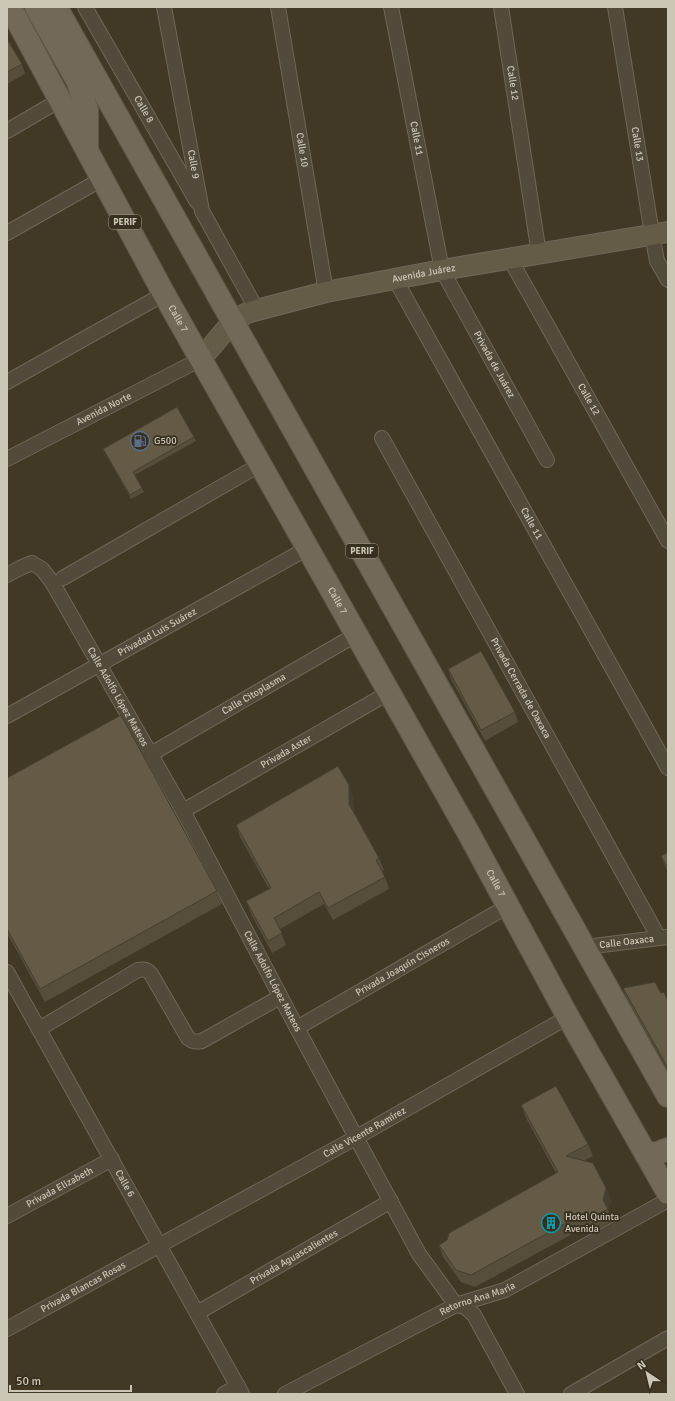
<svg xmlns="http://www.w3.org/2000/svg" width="675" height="1401" font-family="Signika,sans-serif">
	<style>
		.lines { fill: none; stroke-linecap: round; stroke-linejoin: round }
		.street-casing { stroke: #6f6858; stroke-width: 16 }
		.secondary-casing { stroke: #6f6858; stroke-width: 22 }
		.primary-casing { stroke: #5e5647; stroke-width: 24 }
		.street { stroke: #524a3a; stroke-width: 14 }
		.secondary { stroke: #655c48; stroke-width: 20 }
		.primary { stroke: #726958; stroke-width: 22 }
		.wall { fill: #564d3b }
		.shaded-wall { fill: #463f30 }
		.building { fill: #645a45; stroke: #463f30 }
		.labels { text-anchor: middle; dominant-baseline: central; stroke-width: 3.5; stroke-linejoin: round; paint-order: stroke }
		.shield { fill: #372f1f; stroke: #9f9989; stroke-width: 1 }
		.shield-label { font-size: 9px; font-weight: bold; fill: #ccc6b7 }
		.street-label { font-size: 10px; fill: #ccc6b7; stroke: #372f1f }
		.poi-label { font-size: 10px; fill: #ccc6b7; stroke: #372f1f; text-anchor: start }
	</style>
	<rect width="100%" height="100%" fill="#423826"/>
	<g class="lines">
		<defs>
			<g id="street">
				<path id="s1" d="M 85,7 L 197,202"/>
				<path id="s2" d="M 164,7 L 202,211 L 257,310"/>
				<path id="s3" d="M 278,7 L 326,292"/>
				<path id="s4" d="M 391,7 L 442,270 L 547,460"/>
				<path id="s5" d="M 501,7 L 539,254"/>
				<path id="s6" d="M 615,7 L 652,234 L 657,261 L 668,280"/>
				<polyline points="7,131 60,100"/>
				<polyline points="7,233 102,179"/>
				<path id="s7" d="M 510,259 L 668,541"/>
				<path id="s8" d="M 395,279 L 668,768"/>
				<polyline points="7,382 164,294"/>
				<path id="s9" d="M 382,438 L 659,938"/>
				<path id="s10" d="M 7,459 L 201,359"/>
				<path id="s11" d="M 7,575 L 20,568 L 32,563 L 42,569 L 52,582 L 183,811 L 297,1028 L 419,1254 L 456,1305 L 465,1307 L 474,1315 L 517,1394"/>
				<polyline points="63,578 261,464"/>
				<path id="s12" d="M 7,716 L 308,548"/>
				<path id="s13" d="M 151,754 L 357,634"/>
				<path id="s14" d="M 183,811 L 390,692"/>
				<path id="s15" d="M 585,947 L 667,937"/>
				<path id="s16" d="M 7,972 L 242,1394"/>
				<path id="s17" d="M 297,1028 L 508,906"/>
				<path d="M 39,1029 L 138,970 C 144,969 147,969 151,974 L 188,1038 C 193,1042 196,1042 202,1041 L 280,997"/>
				<path id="s18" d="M 7,1216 L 112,1159"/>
				<path id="s19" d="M 197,1313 L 391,1201"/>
				<path id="s20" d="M 7,1329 L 357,1137 L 568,1017"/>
				<polyline points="224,1394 238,1386"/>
				<path id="s21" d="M 285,1394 L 456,1305 L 505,1290 L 668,1200"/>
				<polyline points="571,1394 668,1338"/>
			</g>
			<g id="secondary">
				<path id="s22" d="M 201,359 L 233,321 L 247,313 L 257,310 L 326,292 L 442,270 L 668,232"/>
			</g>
			<g id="primary">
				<path id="s23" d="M 10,7 L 164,294 L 468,832 L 568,1017 L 668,1193"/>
				<polyline points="36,7 77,80 87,110 87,147"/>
				<polyline points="56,7 668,1096"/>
				<polyline points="646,1154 658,1153 668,1149"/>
			</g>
		</defs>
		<!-- street casing -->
		<use href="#street" class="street-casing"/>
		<!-- secondary casing -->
		<use href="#secondary" class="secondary-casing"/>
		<!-- primary casing -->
		<use href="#primary" class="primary-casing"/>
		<!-- street -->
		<use href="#street" class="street"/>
		<!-- secondary -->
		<use href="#secondary" class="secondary"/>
		<!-- primary -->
		<use href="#primary" class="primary"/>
	</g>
	<!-- wall -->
	<g class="wall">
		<polygon points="7,39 22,64 25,74 7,84"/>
		<polygon points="194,437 196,441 135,475 142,488 144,492 131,499 105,453 103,449"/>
		<polygon points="448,669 515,712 518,722 485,741 451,679"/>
		<polygon points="7,778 217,891 222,904 45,1002 7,933"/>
		<polygon points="349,785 353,798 354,812 379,858 384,870 382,871 385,877 389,889 333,920 324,904 280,929 286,945 272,953 251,914 246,901 269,889 240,837 236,825"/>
		<polygon points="668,852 668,872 665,866 661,856"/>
		<polygon points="623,988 661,993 668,1001 668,1071 626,997"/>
		<polygon points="521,1105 588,1144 593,1156 584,1161 606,1188 611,1201 608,1210 612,1221 593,1232 589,1225 475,1287 461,1282 443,1257 439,1245 556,1173 526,1118"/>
	</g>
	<!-- shaded-wall -->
	<g class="shaded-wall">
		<polygon points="349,785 353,798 354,817 349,804"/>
		<polygon points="606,1188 611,1201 608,1210 603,1200"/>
	</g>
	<!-- building -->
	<g class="building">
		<polygon points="7,39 22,64 7,72"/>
		<polygon points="177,407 194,437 133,472 142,488 130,495 103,449"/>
		<polygon points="481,651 515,712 481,730 448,669"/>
		<polygon points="121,715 217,891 40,989 7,929 7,778"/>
		<polygon points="338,766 349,785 349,804 379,858 376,860 385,877 328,908 319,892 274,918 282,933 268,941 246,901 271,888 236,825"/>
		<polygon points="668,852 668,868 661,856"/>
		<polygon points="655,982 661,993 664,992 668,1001 668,1068 623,988"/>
		<polygon points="556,1086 588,1144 566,1156 593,1163 606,1188 603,1200 608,1209 588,1220 584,1213 471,1275 456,1270 439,1245 447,1240 449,1233 558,1172 521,1105"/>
	</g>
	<!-- icons -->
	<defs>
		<symbol id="fuel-ring" viewBox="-11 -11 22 22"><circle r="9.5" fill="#372f1f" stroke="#5c6f8a" stroke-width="1.5"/><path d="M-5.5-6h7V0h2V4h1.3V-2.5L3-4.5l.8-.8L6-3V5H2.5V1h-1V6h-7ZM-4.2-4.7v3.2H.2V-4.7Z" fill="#5c6f8a"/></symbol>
		<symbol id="building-ring" viewBox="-11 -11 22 22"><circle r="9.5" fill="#372f1f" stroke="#0f9aa8" stroke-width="1.5"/><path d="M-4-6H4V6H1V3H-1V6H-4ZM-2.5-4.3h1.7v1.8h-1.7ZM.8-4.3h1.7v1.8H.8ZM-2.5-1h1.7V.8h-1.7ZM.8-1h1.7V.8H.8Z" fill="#0f9aa8"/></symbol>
	</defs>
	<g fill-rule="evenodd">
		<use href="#fuel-ring" x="129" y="430" width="22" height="22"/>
		<use href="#building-ring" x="540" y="1212" width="22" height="22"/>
	</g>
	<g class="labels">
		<!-- shield labels -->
		<g class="shield">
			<rect x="109" y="215" width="32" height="14" rx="3"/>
			<rect x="346" y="544" width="32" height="14" rx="3"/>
		</g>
		<g class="shield-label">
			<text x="125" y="222">PERIF</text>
			<text x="362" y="551">PERIF</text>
		</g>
		<!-- street labels -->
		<g class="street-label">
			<text stroke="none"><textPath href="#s5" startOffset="77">Calle 12</textPath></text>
			<text stroke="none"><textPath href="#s1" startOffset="118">Calle 8</textPath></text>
			<text stroke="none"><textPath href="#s4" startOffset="134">Calle 11</textPath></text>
			<text stroke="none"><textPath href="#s6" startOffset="139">Calle 13</textPath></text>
			<text stroke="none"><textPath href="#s3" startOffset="145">Calle 10</textPath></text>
			<text stroke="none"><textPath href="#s2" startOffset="160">Calle 9</textPath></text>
			<text stroke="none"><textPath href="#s22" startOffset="247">Avenida Juárez</textPath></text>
			<text stroke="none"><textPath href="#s23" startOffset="354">Calle 7</textPath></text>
			<text stroke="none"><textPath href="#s4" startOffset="376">Privada de Juárez</textPath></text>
			<text stroke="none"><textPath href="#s7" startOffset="161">Calle 12</textPath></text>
			<text stroke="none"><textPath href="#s10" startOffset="109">Avenida Norte</textPath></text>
			<text stroke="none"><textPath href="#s8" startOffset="280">Calle 11</textPath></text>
			<text stroke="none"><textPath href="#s23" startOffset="678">Calle 7</textPath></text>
			<text stroke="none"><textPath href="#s12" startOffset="172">Privadad Luis Suárez</textPath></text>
			<text stroke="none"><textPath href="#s9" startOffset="286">Privada Cerrada de Oaxaca</textPath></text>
			<text stroke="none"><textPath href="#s13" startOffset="119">Calle Citoplasma</textPath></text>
			<text stroke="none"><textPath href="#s11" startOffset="188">Calle Adolfo López Mateos</textPath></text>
			<text stroke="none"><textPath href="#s14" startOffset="119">Privada Aster</textPath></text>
			<text stroke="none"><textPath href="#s23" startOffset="1002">Calle 7</textPath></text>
			<text stroke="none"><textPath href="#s15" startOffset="42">Calle Oaxaca</textPath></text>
			<text stroke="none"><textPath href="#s17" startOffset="122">Privada Joaquín Cisneros</textPath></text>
			<text stroke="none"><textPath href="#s11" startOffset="512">Calle Adolfo López Mateos</textPath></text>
			<text stroke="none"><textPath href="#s20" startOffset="408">Calle Vicente Ramírez</textPath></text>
			<text stroke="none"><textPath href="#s16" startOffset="242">Calle 6</textPath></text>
			<text stroke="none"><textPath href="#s18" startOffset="60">Privada Elizabeth</textPath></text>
			<text stroke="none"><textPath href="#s19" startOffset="112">Privada Aguascalientes</textPath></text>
			<text stroke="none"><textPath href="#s20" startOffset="87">Privada Blancas Rosas</textPath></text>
			<text stroke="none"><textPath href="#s21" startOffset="215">Retorno Ana María</textPath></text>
		</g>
		<!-- poi labels -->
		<g class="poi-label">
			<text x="154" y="441">G500</text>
			<text x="565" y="1217">Hotel Quinta<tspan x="565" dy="12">Avenida</tspan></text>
		</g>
	</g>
	<!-- border -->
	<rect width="675" height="1401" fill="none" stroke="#ccc6b7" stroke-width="16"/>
	<!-- north arrow -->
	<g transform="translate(647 1373) rotate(325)" stroke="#372f1f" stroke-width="3" paint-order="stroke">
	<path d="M0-3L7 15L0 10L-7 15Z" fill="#ccc6b7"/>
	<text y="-6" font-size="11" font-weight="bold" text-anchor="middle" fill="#ccc6b7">N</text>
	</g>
	<!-- scale -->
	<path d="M10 1385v6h121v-6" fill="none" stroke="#ccc6b7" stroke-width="2"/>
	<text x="16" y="1385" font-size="12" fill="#ccc6b7" stroke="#372f1f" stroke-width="3" paint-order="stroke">50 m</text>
</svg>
